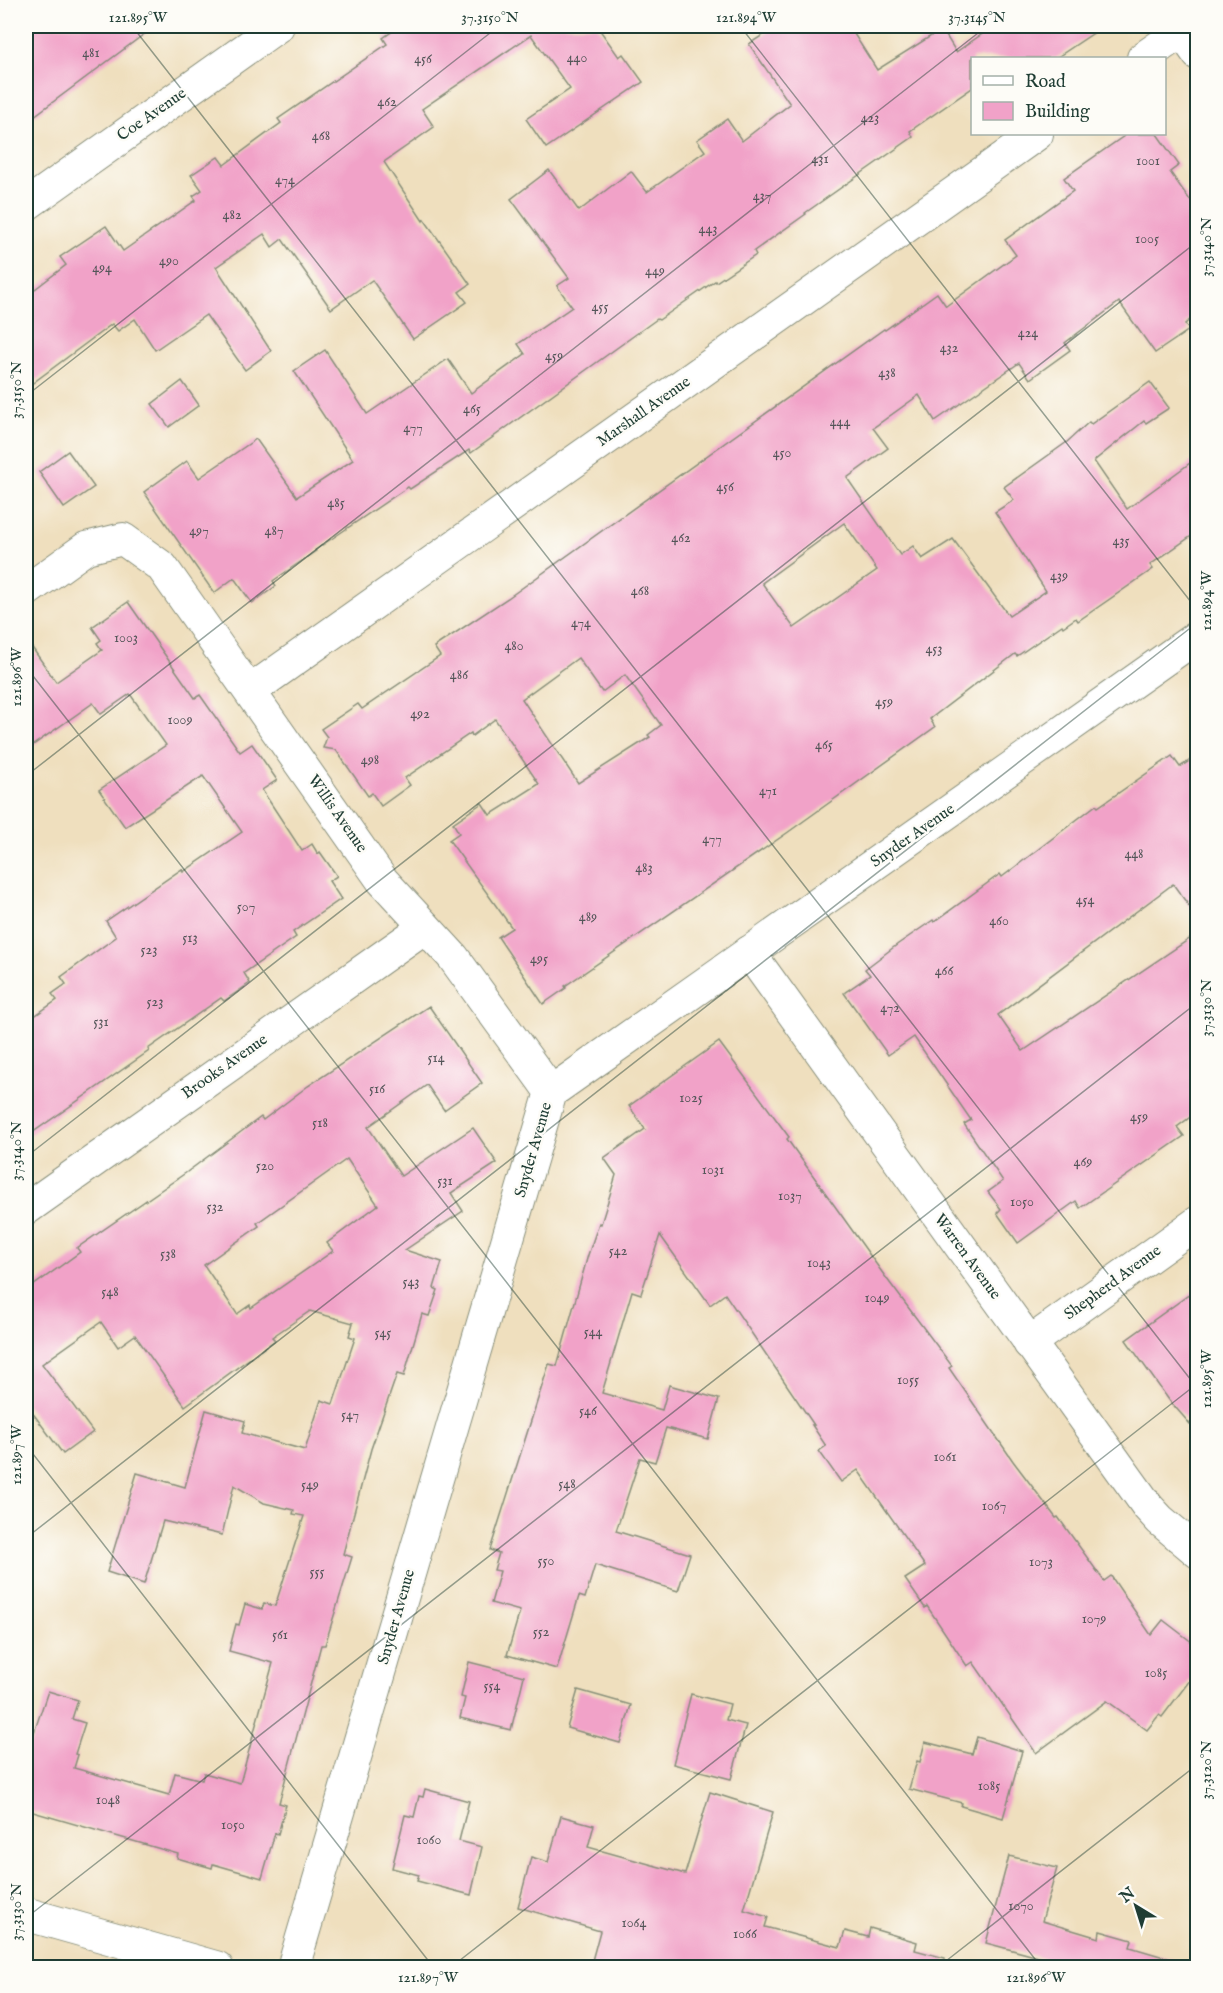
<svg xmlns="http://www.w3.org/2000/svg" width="1223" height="1993" font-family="'IM FELL English',serif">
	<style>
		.building { fill: #f1a2c8; fill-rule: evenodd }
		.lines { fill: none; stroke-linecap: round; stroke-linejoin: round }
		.street-casing { stroke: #878e79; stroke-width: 34 }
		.secondary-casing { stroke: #878e79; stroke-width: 35 }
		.street { stroke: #fff; stroke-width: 32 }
		.secondary { stroke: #fff; stroke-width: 33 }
		.ticks { fill: none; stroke: #1f3d34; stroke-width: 1.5; stroke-opacity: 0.45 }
		.labels { text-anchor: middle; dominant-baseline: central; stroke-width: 5; stroke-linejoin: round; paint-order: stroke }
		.number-label { font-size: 14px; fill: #545659 }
		.street-label { font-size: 16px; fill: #1f3d34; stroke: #fdfcf7 }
		.neatline { fill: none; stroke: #1f3d34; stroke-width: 2 }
		.ticks-label { font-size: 15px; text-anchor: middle; fill: #1f3d34 }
	</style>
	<rect width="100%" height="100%" fill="#fdfcf7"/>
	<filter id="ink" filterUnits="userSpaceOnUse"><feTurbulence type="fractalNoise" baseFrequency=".0167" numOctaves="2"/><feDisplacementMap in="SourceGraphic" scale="12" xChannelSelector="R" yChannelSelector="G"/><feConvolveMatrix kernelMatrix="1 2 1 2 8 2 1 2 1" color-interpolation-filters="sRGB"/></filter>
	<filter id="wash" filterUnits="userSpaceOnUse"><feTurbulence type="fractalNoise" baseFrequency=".008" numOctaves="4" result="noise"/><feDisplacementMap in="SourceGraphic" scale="24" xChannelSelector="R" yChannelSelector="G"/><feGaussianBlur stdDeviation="1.35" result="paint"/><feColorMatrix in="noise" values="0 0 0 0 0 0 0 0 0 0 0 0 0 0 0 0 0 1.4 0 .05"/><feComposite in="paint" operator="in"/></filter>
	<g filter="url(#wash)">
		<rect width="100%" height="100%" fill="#efdfbe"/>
		<g id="blocks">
			<!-- building -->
			<g class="building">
				<polygon points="37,26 155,26 26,122 26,34"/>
				<polygon points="400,26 597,26 619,57 623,54 643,82 546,148 526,119 570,89 531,35 422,109 434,127 384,162 423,221 424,219 470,284 459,292 467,302 413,339 372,280 331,309 282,239 272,247 264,234 216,267 271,351 245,370 206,315 155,350 135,319 118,331 112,324 26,388 26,296 66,265 60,257 106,226 123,251 196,200 193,196 202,190 191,175 218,157 224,165 281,123 278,119 387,44 383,38"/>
				<polygon points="777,26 849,26 877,70 942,29 956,52 994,26 1104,26 1056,58 972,58 972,88 910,131 913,137 805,213 806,214 754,251 756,255 716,282 715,281 659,320 657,319 471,453 469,450 410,489 408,487 315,550 316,551 273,581 276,586 252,603 234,578 214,593 144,492 187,461 199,478 256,439 297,497 353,460 294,371 325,350 367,414 448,359 471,393 525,354 518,344 572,307 557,286 569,278 511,199 549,170 579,211 631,171 647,192 705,151 697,140 727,119 742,141 790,104 749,44"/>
				<path d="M 1127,134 L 1157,134 L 1179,165 L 1170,172 L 1197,210 L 1197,314 L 1185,324 L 1189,330 L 1155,353 L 1119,302 L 1065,343 L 1070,350 L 1030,379 L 1019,363 L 935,421 L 919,395 L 873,428 L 888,448 L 847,478 L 900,555 L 913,546 L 922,559 L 953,539 L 1009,616 L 1046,591 L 995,512 L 1014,500 L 1004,487 L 1067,442 L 1089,422 L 1091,424 L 1150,382 L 1169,408 L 1146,423 L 1144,421 L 1094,461 L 1127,509 L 1197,458 L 1197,532 L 1150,565 L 1153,569 L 1078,621 L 1076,618 L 1063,627 L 1062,625 L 1017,656 L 1015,654 L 930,719 L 935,727 L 787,833 L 565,986 L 566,988 L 543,1004 L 498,937 L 512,928 L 449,840 L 459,833 L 453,823 L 482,803 L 490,815 L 539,784 L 495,719 L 472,736 L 471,733 L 405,778 L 410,785 L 381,806 L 372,793 L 368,796 L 336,750 L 323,748 L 327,737 L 321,729 L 358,704 L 362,709 L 440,656 L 434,647 L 508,598 L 884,329 L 885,330 L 937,293 L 946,306 L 1016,255 L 1005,240 L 1073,191 L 1064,178 ZM 844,523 L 877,570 L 794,628 L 762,583 ZM 578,658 L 602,692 L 625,675 L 661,725 L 648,735 L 650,737 L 578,783 L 522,699 Z"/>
				<polygon points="182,381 199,405 169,427 152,404"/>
				<polygon points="68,451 94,487 64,508 39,472"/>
				<polygon points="128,602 195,698 200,695 240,752 252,744 277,780 262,790 302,851 312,844 318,854 320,852 337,876 329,881 341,899 293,932 296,937 244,973 250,983 224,1001 221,998 148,1049 149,1051 26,1137 26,1022 57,1000 52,994 66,984 61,977 116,937 106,921 182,869 183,872 242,832 203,776 125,827 99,790 166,745 130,694 101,714 93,703 26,750 26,639 56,682 102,650 97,643 101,640 92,627"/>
				<polygon points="1172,756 1180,767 1197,756 1197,917 1173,884 998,1015 1023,1051 1197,934 1197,1112 1177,1127 1184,1136 1080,1208 1076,1201 1018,1243 997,1213 1001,1209 988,1192 1003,1181 964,1124 971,1120 914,1037 888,1055 844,993 870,975 865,969 898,944 933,920 934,922 1000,874 1002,877 1096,805 1098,807"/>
				<path d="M 429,1006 L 482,1083 L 444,1110 L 427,1085 L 368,1127 L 401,1176 L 473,1128 L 497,1163 L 451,1193 L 463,1211 L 405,1250 L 442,1262 L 434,1288 L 438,1290 L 429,1316 L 422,1314 L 404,1376 L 397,1374 L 371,1449 L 343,1554 L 352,1557 L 325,1645 L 321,1645 L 279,1803 L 286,1805 L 278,1834 L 275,1833 L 262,1878 L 213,1864 L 212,1868 L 177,1858 L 178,1854 L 26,1810 L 26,1756 L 48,1691 L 78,1700 L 72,1719 L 85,1723 L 75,1754 L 78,1755 L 74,1768 L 169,1795 L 175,1773 L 202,1780 L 204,1773 L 240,1783 L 273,1663 L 229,1651 L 236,1624 L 239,1625 L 245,1604 L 262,1609 L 264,1603 L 275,1606 L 304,1516 L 293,1514 L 294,1510 L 264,1503 L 234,1485 L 222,1535 L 163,1521 L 144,1584 L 107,1572 L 137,1473 L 185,1487 L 206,1410 L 245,1421 L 242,1433 L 305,1450 L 321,1400 L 333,1404 L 355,1338 L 349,1336 L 353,1323 L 310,1311 L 272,1337 L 275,1340 L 185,1406 L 135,1335 L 118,1347 L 101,1322 L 42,1364 L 93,1432 L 63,1454 L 26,1404 L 26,1291 L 80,1252 L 77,1248 L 187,1172 L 261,1117 L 263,1120 L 308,1086 ZM 347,1159 L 378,1205 L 327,1243 L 333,1251 L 251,1308 L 250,1305 L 237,1314 L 204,1265 L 259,1226 L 257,1223 Z"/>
				<polygon points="719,1042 789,1137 787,1139 884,1275 952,1366 949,1368 1013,1461 1056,1518 1058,1517 1104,1581 1111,1576 1151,1635 1163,1620 1197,1646 1197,1671 1162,1717 1159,1715 1147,1730 1107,1701 1036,1753 973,1662 967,1666 927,1606 925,1608 905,1579 925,1566 858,1470 841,1482 819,1451 826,1446 812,1425 814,1425 725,1294 710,1305 660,1235 641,1294 632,1291 602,1393 662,1410 669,1385 719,1399 708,1439 666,1428 655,1462 640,1458 616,1531 690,1554 678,1591 595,1565 585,1598 579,1596 557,1669 507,1655 520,1611 491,1603 500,1571 494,1570 499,1553 490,1550 549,1364 557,1366 588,1255 599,1223 601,1224 616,1175 604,1158 645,1129 629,1106"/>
				<polygon points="1197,1289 1197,1432 1169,1400 1126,1340"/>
				<polygon points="469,1662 524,1676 511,1730 460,1718 465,1698 461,1697"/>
				<polygon points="578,1690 631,1705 620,1743 567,1728"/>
				<polygon points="691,1694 730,1704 726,1720 746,1725 731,1779 673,1764"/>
				<polygon points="977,1737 1022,1751 1003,1818 961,1806 962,1803 909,1789 917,1761 920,1762 925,1742 972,1754"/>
				<polygon points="425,1789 469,1801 459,1841 482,1847 471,1895 417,1881 419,1875 392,1868 405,1815 414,1817 419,1796 423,1797"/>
				<polygon points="710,1792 773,1812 744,1910 768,1917 765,1927 840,1947 845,1931 868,1937 870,1928 917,1942 915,1950 945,1958 944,1968 590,1968 600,1931 518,1907 531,1857 548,1862 561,1816 594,1825 588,1847 685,1874"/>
				<polygon points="1009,1856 1057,1868 1042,1921 1099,1938 1100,1931 1132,1940 1130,1947 1174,1960 1172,1968 1060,1968 1061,1963 986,1943"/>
			</g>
		</g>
	</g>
	<g filter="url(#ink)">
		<use href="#blocks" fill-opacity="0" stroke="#878e79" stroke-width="1.5"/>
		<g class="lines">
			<defs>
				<g id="street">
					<polyline points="1178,26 1198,54"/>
					<polyline points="1143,58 1182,31"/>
					<polyline points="26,205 278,26"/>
					<polyline points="26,591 86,548 123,539 162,567 382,880 453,957 551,1092"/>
					<polyline points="250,691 1037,134"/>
					<polyline points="749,952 1148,1507 1160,1520 1198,1552"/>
					<polyline points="26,1209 425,927"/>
					<polyline points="1029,1343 1198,1222"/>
					<polyline points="293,1968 551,1092 1198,636"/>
				</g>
				<polyline id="secondary" points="26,1914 217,1968"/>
			</defs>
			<!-- street casing -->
			<use href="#street" class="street-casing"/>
			<!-- secondary casing -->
			<use href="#secondary" class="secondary-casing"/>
			<!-- street -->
			<use href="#street" class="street"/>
			<!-- secondary -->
			<use href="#secondary" class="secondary"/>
		</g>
	</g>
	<!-- ticks -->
	<path class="ticks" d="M 132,26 L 1198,1389M 740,26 L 1198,611M 26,396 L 499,26M 26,667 L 1042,1968M 26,776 L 987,26M 26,1157 L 1198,241M 26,1445 L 434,1968M 26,1538 L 1198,622M 26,1918 L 1198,1002M 450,1968 L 1198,1383M 937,1968 L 1198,1764"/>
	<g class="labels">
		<!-- number labels -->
		<g class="number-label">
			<text x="91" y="53">481</text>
			<text x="577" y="58">440</text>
			<text x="423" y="59">456</text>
			<text x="387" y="102">462</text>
			<text x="870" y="118">423</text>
			<text x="321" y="136">468</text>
			<text x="820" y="159">431</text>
			<text x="1148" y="161">1001</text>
			<text x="285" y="180">474</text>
			<text x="762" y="196">437</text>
			<text x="232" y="215">482</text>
			<text x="708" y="229">443</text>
			<text x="1147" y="239">1005</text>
			<text x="169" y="261">490</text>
			<text x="102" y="268">494</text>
			<text x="655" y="271">449</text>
			<text x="600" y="307">455</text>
			<text x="1028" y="333">424</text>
			<text x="949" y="348">432</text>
			<text x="554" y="356">459</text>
			<text x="887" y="373">438</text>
			<text x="472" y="409">465</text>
			<text x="840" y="422">444</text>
			<text x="413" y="428">477</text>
			<text x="782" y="453">450</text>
			<text x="725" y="487">456</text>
			<text x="336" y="503">485</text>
			<text x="199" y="531">497</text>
			<text x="274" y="531">487</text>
			<text x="681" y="538">462</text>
			<text x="1121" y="541">435</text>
			<text x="1059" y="576">439</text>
			<text x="640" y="591">468</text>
			<text x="581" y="623">474</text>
			<text x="126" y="638">1003</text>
			<text x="514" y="646">480</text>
			<text x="934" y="649">453</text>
			<text x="459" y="675">486</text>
			<text x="884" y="702">459</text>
			<text x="420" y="714">492</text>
			<text x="180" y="720">1009</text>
			<text x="824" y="745">465</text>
			<text x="370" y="760">498</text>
			<text x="768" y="791">471</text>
			<text x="712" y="839">477</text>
			<text x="1134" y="854">448</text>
			<text x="644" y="868">483</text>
			<text x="1085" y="900">454</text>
			<text x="246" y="907">507</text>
			<text x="588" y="917">489</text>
			<text x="999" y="921">460</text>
			<text x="190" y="938">513</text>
			<text x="149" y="950">523</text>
			<text x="539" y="959">495</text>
			<text x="944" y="971">466</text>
			<text x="155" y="1002">523</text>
			<text x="890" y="1008">472</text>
			<text x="101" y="1022">531</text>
			<text x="436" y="1058">514</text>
			<text x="377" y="1089">516</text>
			<text x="691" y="1098">1025</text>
			<text x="1139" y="1117">459</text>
			<text x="320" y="1123">518</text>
			<text x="1083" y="1162">469</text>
			<text x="265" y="1166">520</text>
			<text x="713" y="1170">1031</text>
			<text x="445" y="1181">531</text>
			<text x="790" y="1196">1037</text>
			<text x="1022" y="1202">1050</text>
			<text x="215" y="1207">532</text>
			<text x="618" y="1251">542</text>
			<text x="168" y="1254">538</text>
			<text x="819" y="1263">1043</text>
			<text x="411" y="1282">543</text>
			<text x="110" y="1292">548</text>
			<text x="877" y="1298">1049</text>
			<text x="593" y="1332">544</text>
			<text x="383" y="1333">545</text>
			<text x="908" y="1380">1055</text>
			<text x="588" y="1411">546</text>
			<text x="350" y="1415">547</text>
			<text x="945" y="1457">1061</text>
			<text x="567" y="1484">548</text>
			<text x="310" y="1485">549</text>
			<text x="994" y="1506">1067</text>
			<text x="546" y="1561">550</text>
			<text x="1041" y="1562">1073</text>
			<text x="317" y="1572">555</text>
			<text x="1094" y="1619">1079</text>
			<text x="541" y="1632">552</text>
			<text x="280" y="1635">561</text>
			<text x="1156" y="1673">1085</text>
			<text x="492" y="1686">554</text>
			<text x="989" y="1786">1085</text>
			<text x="108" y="1800">1048</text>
			<text x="233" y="1825">1050</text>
			<text x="429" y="1840">1060</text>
			<text x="1021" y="1906">1070</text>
			<text x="634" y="1923">1064</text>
			<text x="745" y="1934">1066</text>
		</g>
		<!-- street labels -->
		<g class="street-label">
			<text transform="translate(152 115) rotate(-35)">Coe Avenue</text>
			<text transform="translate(644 412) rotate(-35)">Marshall Avenue</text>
			<text transform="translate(337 814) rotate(55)">Willis Avenue</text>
			<text transform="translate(913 836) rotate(-35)">Snyder Avenue</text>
			<text transform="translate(225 1067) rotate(-35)">Brooks Avenue</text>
			<text transform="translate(534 1150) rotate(-74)">Snyder Avenue</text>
			<text transform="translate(967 1257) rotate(54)">Warren Avenue</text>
			<text transform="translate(1113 1283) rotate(-36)">Shepherd Avenue</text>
			<text transform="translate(397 1617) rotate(-74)">Snyder Avenue</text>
		</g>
	</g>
	<!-- margin -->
	<rect width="1223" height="1993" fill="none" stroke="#fdfcf7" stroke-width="66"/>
	<!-- legend -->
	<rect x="971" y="57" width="195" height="78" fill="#fdfcf7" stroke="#a4b0a9" stroke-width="1.5"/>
	<rect x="983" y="76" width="30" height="9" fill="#ffffff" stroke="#a4b0a9" stroke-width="1.5"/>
	<text x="1025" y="87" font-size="18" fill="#1f3d34">Road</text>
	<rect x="983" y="102" width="30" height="18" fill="#f1a2c8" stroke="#a4b0a9" stroke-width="1.5"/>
	<text x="1025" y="117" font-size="18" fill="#1f3d34">Building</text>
	<!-- north arrow -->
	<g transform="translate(1136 1906) rotate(322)" stroke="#fdfcf7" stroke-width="4.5" paint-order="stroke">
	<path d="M0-4.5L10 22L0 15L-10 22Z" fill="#1f3d34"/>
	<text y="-9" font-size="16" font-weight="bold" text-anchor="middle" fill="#1f3d34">N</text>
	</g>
	<rect x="33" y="33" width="1157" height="1927" class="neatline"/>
	<g class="ticks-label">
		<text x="138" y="22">121.895°W</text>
		<text x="490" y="22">37.3150°N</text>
		<text x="746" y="22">121.894°W</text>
		<text x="977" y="22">37.3145°N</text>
		<text transform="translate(1206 247) rotate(-90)" y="5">37.3140°N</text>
		<text transform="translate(16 390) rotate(-90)" y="5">37.3150°N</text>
		<text transform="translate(1206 601) rotate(-90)" y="5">121.894°W</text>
		<text transform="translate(16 677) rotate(-90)" y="5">121.896°W</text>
		<text transform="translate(1206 1008) rotate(-90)" y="5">37.3130°N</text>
		<text transform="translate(16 1151) rotate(-90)" y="5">37.3140°N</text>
		<text transform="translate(1206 1379) rotate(-90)" y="5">121.895°W</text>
		<text transform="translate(16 1455) rotate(-90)" y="5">121.897°W</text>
		<text transform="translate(1206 1770) rotate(-90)" y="5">37.3120°N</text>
		<text transform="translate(16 1912) rotate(-90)" y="5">37.3130°N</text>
		<text x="428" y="1982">121.897°W</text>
		<text x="1036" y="1982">121.896°W</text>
	</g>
</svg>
